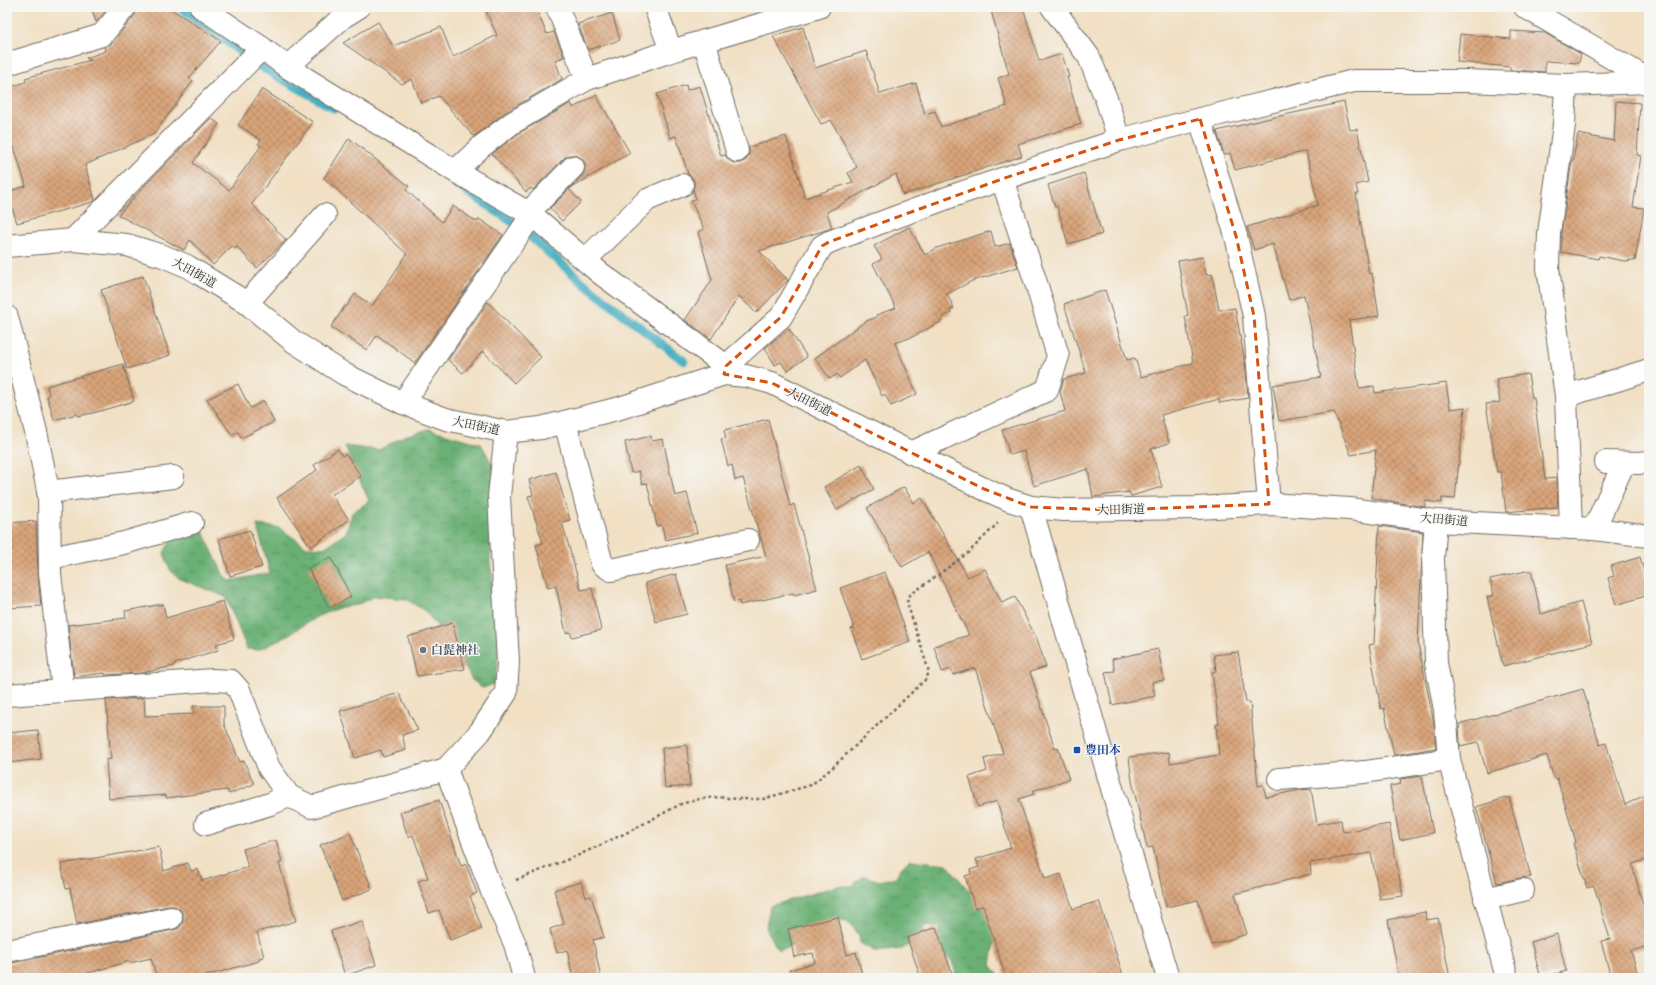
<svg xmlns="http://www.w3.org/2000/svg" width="1656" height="985" font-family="'IM FELL English','Noto Serif JP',serif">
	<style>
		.forest { fill: url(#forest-crowns); stroke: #4a6e50 }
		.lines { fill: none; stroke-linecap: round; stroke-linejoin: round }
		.stream { stroke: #42adc1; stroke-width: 9 }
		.building { fill: url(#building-cross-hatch) }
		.minor-casing { stroke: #706a61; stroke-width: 24 }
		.path { stroke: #706a61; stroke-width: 2.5; stroke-dasharray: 3 3; stroke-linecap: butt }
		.minor { stroke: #fff; stroke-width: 22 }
		.marked { fill: none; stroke: #d5540f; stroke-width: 3; stroke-dasharray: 8 5; stroke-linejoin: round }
		.worship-dot { fill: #6b7280; stroke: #f6f6f2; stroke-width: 1.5 }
		.transit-dot { fill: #1a4fb4; stroke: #f6f6f2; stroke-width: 1.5 }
		.labels { text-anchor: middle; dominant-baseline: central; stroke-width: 3; stroke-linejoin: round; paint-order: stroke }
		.street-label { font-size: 12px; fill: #2b2b2b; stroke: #f6f6f2 }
		.worship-label { font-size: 12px; font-weight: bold; fill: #5b616d; stroke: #f6f6f2; text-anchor: start }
		.transit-label { font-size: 12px; font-weight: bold; fill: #164399; stroke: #f6f6f2; text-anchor: start }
	</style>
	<defs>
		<pattern id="forest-crowns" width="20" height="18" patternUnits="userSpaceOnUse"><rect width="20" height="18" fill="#6ab075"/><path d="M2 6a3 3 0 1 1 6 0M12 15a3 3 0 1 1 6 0" fill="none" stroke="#578f60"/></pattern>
		<pattern id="building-cross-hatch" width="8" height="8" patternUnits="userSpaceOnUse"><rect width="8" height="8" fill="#d9a47a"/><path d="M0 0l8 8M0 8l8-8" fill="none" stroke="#b08664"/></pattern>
	</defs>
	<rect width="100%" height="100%" fill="#f6f6f2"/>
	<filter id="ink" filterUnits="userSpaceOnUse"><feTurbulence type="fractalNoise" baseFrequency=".025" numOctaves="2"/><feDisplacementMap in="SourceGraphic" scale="8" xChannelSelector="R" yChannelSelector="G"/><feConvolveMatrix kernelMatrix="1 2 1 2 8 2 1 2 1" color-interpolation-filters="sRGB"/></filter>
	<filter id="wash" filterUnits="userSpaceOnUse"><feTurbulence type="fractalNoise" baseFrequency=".012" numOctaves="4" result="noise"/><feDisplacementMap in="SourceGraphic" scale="16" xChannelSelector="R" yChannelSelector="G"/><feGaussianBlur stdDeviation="0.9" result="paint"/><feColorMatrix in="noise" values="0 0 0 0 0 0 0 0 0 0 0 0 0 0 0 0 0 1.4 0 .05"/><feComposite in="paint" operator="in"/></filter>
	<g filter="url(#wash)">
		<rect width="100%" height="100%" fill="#f1e0c4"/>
		<!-- forest -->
		<g class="forest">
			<polygon points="429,429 481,444 495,469 490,563 497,608 499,652 494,684 483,688 472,680 453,645 425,611 406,599 375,596 357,605 341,607 318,616 280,640 258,650 247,649 226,597 180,579 170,570 164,553 180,523 201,527 223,574 229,581 270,573 257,525 279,528 307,547 324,548 346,533 352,513 369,501 345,446 379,450 404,436"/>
			<polygon points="909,860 947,864 997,926 991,965 1001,978 946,978 956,974 952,961 936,947 940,927 926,925 919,938 902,949 876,952 860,943 859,935 848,922 829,920 803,932 788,948 778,950 766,928 770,906 837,886 852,886 864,876 880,881 896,877 900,869"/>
		</g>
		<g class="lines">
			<!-- stream -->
			<g class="stream">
				<polyline points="180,7 263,68 334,108"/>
				<polyline points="450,180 517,225 587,286 684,361"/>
			</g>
		</g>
		<g id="blocks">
			<!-- building -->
			<g class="building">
				<polygon points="91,7 109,7 96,22"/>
				<polygon points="137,7 168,7 221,41 189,78 193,81 154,134 85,165 95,200 93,202 17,223 7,192 26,186 7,124 7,88 26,82 25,78 91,60 86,58 106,51 104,47 112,43 135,15"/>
				<polygon points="484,7 535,7 547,34 554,32 564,57 555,60 562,79 506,112 476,135 473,136 439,96 421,103 412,79 402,84 343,43 378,22 393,46 441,27 453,57 497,35"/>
				<polygon points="990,7 1023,7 1039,61 1062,54 1069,77 1067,77 1081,124 1018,144 1022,156 903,195 896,174 827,212 832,228 759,251 788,280 756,313 739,296 711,339 685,320 712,280 698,232 704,229 691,201 696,199 693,190 694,186 694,180 688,174 676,136 670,138 657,94 686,85 687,90 700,86 721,156 725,155 729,160 734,163 740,163 746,160 749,154 749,147 786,136 805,198 853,182 848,173 857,167 831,120 821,124 773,36 803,27 815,68 866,51 880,94 916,83 925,114 935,111 941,127 1007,106 998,78 1009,74"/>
				<polygon points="612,13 620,40 588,50 578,24"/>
				<polygon points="1511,31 1545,33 1581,54 1579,63 1545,61 1545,72 1510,70 1510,67 1457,62 1460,34 1511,39"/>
				<polygon points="262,89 313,122 252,204 286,240 257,268 237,247 235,249 232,246 213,265 190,240 184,250 118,215 150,180 211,118 219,124 193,163 229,190 261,146 258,144 261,140 238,125"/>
				<polygon points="596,95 630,153 569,189 582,176 585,170 585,163 581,158 576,155 569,155 564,158 533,190 531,188 526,192 492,154 519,133 571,103 573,108"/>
				<polygon points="1616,101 1640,103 1637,155 1641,156 1633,207 1644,208 1635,261 1629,260 1629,262 1599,256 1598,259 1561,252 1561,234 1572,160 1573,160 1578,134 1614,141"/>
				<polygon points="1344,102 1350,130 1357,129 1368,182 1356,185 1358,194 1356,194 1369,274 1372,273 1379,316 1349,320 1359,388 1374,386 1375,393 1446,383 1450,409 1465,407 1455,499 1442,498 1442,503 1425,501 1425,507 1371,498 1376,450 1351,455 1334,412 1279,421 1273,385 1321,377 1304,295 1289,300 1273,244 1254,250 1247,227 1318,205 1306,151 1235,170 1230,153 1224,155 1217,131 1266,119"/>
				<polygon points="349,138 409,186 406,190 442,222 453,206 477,222 479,219 503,235 415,363 377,335 367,350 331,327 345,306 346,307 355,294 372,306 407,254 324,178"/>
				<polygon points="1084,173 1102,234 1068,244 1057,206 1055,207 1048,185"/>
				<polygon points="569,189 581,202 562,221 550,208"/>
				<polygon points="909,227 925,255 937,248 991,231 995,247 1010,243 1018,267 972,281 947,294 954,308 950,310 951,313 942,317 944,320 912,337 895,343 917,394 891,406 885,394 882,396 865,360 840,378 837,374 830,379 815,358 866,321 877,317 876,315 896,308 873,264 882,259 874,246"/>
				<polygon points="1203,257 1206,275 1212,274 1219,310 1235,308 1246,368 1248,398 1219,403 1219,399 1161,415 1169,443 1151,449 1162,487 1131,496 1129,492 1093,497 1088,469 1034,486 1024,451 1010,455 1002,430 1065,411 1060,392 1064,379 1086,373 1064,304 1105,290 1127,360 1135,358 1141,377 1193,363 1185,316 1188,315 1178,261"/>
				<polygon points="143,276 170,355 127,369 101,290"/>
				<polygon points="488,302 541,357 514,383 483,351 463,373 448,360"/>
				<polygon points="789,329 807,357 787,371 781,362 775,365 765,348 777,338"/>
				<polygon points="123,364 134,401 93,413 78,416 77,414 54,420 47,396 49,395 47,386"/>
				<polygon points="1528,374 1532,398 1534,398 1545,479 1557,478 1558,507 1506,512 1501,472 1497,472 1486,404 1500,402 1496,379"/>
				<polygon points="238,384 250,408 264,401 274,422 241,438 238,432 232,435 207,399"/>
				<polygon points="768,419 790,506 794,504 817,589 794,595 793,593 740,605 739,601 734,602 725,565 766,556 743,478 735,480 732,465 728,466 721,439 726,438 724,430"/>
				<polygon points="651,436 652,441 663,439 675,496 687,493 697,533 665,540 662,525 657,526 647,483 642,484 639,471 631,473 625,442"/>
				<polygon points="338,449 342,456 346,454 361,476 331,495 349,520 311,547 277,498 317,470 314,465"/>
				<polygon points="861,465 874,489 837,510 824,487"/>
				<polygon points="556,472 570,520 562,522 581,590 592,588 601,630 572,637 570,632 566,633 556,586 548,588 536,545 543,543 528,496 533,495 529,480"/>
				<polygon points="904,487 914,503 922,498 968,577 985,569 1002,603 1015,597 1037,639 1046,667 1030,672 1055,749 1058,748 1069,779 1032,791 1034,794 1019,799 1045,879 1061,874 1073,909 1099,901 1124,978 1006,978 983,906 975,908 965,876 971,874 970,870 979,867 976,859 1011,848 997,801 978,807 969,777 987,771 984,759 1003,753 975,668 953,675 951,669 942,672 934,646 969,635 928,552 902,567 867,508"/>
				<polygon points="36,521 38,573 41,606 7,608 7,523"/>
				<polygon points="1379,526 1423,532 1418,643 1434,724 1436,748 1394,755 1384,708 1381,709 1369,645 1374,644"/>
				<polygon points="250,530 262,567 230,576 219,539"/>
				<polygon points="331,557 351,597 329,608 308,568"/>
				<polygon points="1640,557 1649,589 1649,595 1616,605 1608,578 1614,576 1611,566"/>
				<polygon points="1531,570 1541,614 1581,602 1592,643 1503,666 1487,597 1494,595 1490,579"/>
				<polygon points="885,572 910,642 862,659 851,629 854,628 840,588"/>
				<polygon points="676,574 687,614 656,622 645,583"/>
				<polygon points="223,601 234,639 216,644 218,650 174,664 174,666 142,673 105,675 105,673 74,677 68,625 126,618 125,611 163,604 166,618"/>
				<polygon points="452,623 465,669 417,676 408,637"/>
				<polygon points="1158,649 1164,680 1152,682 1155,696 1112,705 1105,672 1115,671 1112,659"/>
				<polygon points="1238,652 1246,702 1250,702 1258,786 1263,785 1266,797 1300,790 1311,789 1317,824 1341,820 1343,832 1389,824 1403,896 1380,899 1371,853 1310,863 1311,874 1235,894 1247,934 1212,945 1198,900 1166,907 1153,847 1147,848 1132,781 1129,757 1169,752 1170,763 1219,755 1216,725 1219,724 1212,672 1216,671 1214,655"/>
				<polygon points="1583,689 1600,745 1606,743 1625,805 1649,793 1649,859 1632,864 1649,927 1649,946 1631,951 1639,978 1611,978 1601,941 1610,939 1594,886 1587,888 1573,843 1576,842 1557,778 1554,779 1547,755 1487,773 1478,742 1460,746 1459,724"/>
				<polygon points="399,693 418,730 402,735 406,750 383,757 381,750 355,758 340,711"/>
				<polygon points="144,698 145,716 194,714 193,706 224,706 224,724 240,762 244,761 254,784 229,794 227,790 166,798 166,795 109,799 106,760 111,759 106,700"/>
				<polygon points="38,730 41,759 7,763 7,733"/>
				<polygon points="687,745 690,786 665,788 662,748"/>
				<polygon points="1422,776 1433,833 1400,840 1390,786 1401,784 1400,779"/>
				<polygon points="1509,797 1531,877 1520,878 1497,883 1476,807"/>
				<polygon points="439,800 461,866 466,864 477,893 470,896 482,929 450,940 439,910 429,913 418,881 428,878 413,835 408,837 400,812"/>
				<polygon points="350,833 372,889 342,901 320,845"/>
				<polygon points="276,840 282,862 279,863 296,921 257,932 264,957 259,958 259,961 198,978 157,978 151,958 130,963 130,961 71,978 7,978 7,964 173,930 179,928 183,922 183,916 181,910 175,906 169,906 77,924 70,888 66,889 61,864 159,847 164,871 188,863 191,871 198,869 202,881 248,867 243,849"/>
				<polygon points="581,882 586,897 591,896 604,937 593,940 601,978 573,978 567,950 557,953 550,929 564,924 554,890"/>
				<polygon points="1425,912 1427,920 1438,918 1450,978 1399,978 1388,920"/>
				<polygon points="838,917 847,955 856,952 863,978 790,978 789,970 815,963 813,953 794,957 788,929"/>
				<polygon points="362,921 376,965 345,976 331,931"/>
				<polygon points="936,927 952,973 937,978 921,978 907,938"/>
				<polygon points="1557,934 1566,971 1541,978 1531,942"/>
			</g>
		</g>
	</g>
	<g filter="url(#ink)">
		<use href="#blocks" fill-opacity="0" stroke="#706a61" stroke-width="1"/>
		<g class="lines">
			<defs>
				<g id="minor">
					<polyline points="201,7 262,48 287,67 455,171 532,215 600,273 726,366 724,374"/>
					<polyline points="557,7 587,79"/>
					<polyline points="655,7 671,51"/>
					<polyline points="1052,7 1089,57 1107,101 1119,140"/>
					<polyline points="1525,7 1649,80"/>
					<polyline points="704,41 737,151"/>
					<polyline points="7,64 102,35 125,7"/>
					<polyline points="287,67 343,17 359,7"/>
					<polyline points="1566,85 1564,125 1549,233 1548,268 1566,396"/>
					<polyline points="1200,119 1236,236 1254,316 1269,504"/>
					<polyline points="455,171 482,146 512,123 587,79 671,51 819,7"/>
					<polyline points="528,213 573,167"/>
					<polyline points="73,240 262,48"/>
					<polyline points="7,246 73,240 127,245 163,256 187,266 247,303 293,341 344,374 403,403 446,419 506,432 541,428 620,408 724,374 746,376 772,383 984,489 1009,500 1031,507 1064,510 1197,508 1269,504 1350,509 1436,521 1594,529 1649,536"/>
					<polyline points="585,260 647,200 682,185"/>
					<polyline points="247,303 325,215"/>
					<polyline points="7,317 36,432 49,495 50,573 63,691"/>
					<polyline points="726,366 781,317 822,246 829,242 955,195 1119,140 1200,119 1354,81 1466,81 1566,85 1649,82"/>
					<polyline points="403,403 532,215"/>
					<polyline points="565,422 602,564 611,570 748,540"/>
					<polyline points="911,453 1047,390 1058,356 1037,286 1002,179"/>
					<polyline points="1606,462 1638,463 1649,462"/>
					<polyline points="48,492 173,477"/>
					<polyline points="1031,507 1145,903 1168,978"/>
					<polyline points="1436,521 1433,558 1436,663 1445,710 1449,759 1476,863 1507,978"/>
					<polyline points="1571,528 1566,396 1649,370"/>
					<polyline points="1594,529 1624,463"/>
					<polyline points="50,558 124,543 192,523"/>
					<polyline points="7,695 213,680 231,681 239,690 269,768 289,796 312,807 446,769 491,889 515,944 524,978"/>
					<polyline points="446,769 480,732 506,693 508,662 499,496 506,432"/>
					<polyline points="1279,779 1365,772 1449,759"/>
					<polyline points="206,824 270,804 289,796"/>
					<polyline points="1485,899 1523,890"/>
					<polyline points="7,951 171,918"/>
				</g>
			</defs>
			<!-- minor casing -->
			<use href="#minor" class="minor-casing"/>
			<!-- path -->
			<polyline class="path" points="516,880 579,855 628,832 681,804 699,799 719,797 737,799 763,799 811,785 832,768 926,679 929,672 907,602 910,595 968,553 998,523"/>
			<!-- minor -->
			<use href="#minor" class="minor"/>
		</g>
	</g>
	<!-- marked area -->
	<path class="marked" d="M 1200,119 L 1236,236 L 1254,316 L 1269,504 L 1113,510 L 1031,507 L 984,489 L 772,383 L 724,374 L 726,366 L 781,317 L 822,246 L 829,242 L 1002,179 L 1119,140 Z"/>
	<!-- markers -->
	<circle class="worship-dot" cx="423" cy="650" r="4"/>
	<rect class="transit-dot" x="1073" y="746" width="8" height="8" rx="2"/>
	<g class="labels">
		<!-- street labels -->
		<g class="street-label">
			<text transform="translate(194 273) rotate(29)">大田街道</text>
			<text transform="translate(809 402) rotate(27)">大田街道</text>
			<text transform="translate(476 426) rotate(12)">大田街道</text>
			<text transform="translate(1121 510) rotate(-1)">大田街道</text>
			<text transform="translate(1444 520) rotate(5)">大田街道</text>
		</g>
		<!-- worship labels -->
		<g class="worship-label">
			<text x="431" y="650">白髭神社</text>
		</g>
		<!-- transit labels -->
		<g class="transit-label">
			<text x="1085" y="750">豊田本</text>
		</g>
	</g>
	<!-- margin -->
	<rect width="1656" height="985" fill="none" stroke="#f6f6f2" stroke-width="24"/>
</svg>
